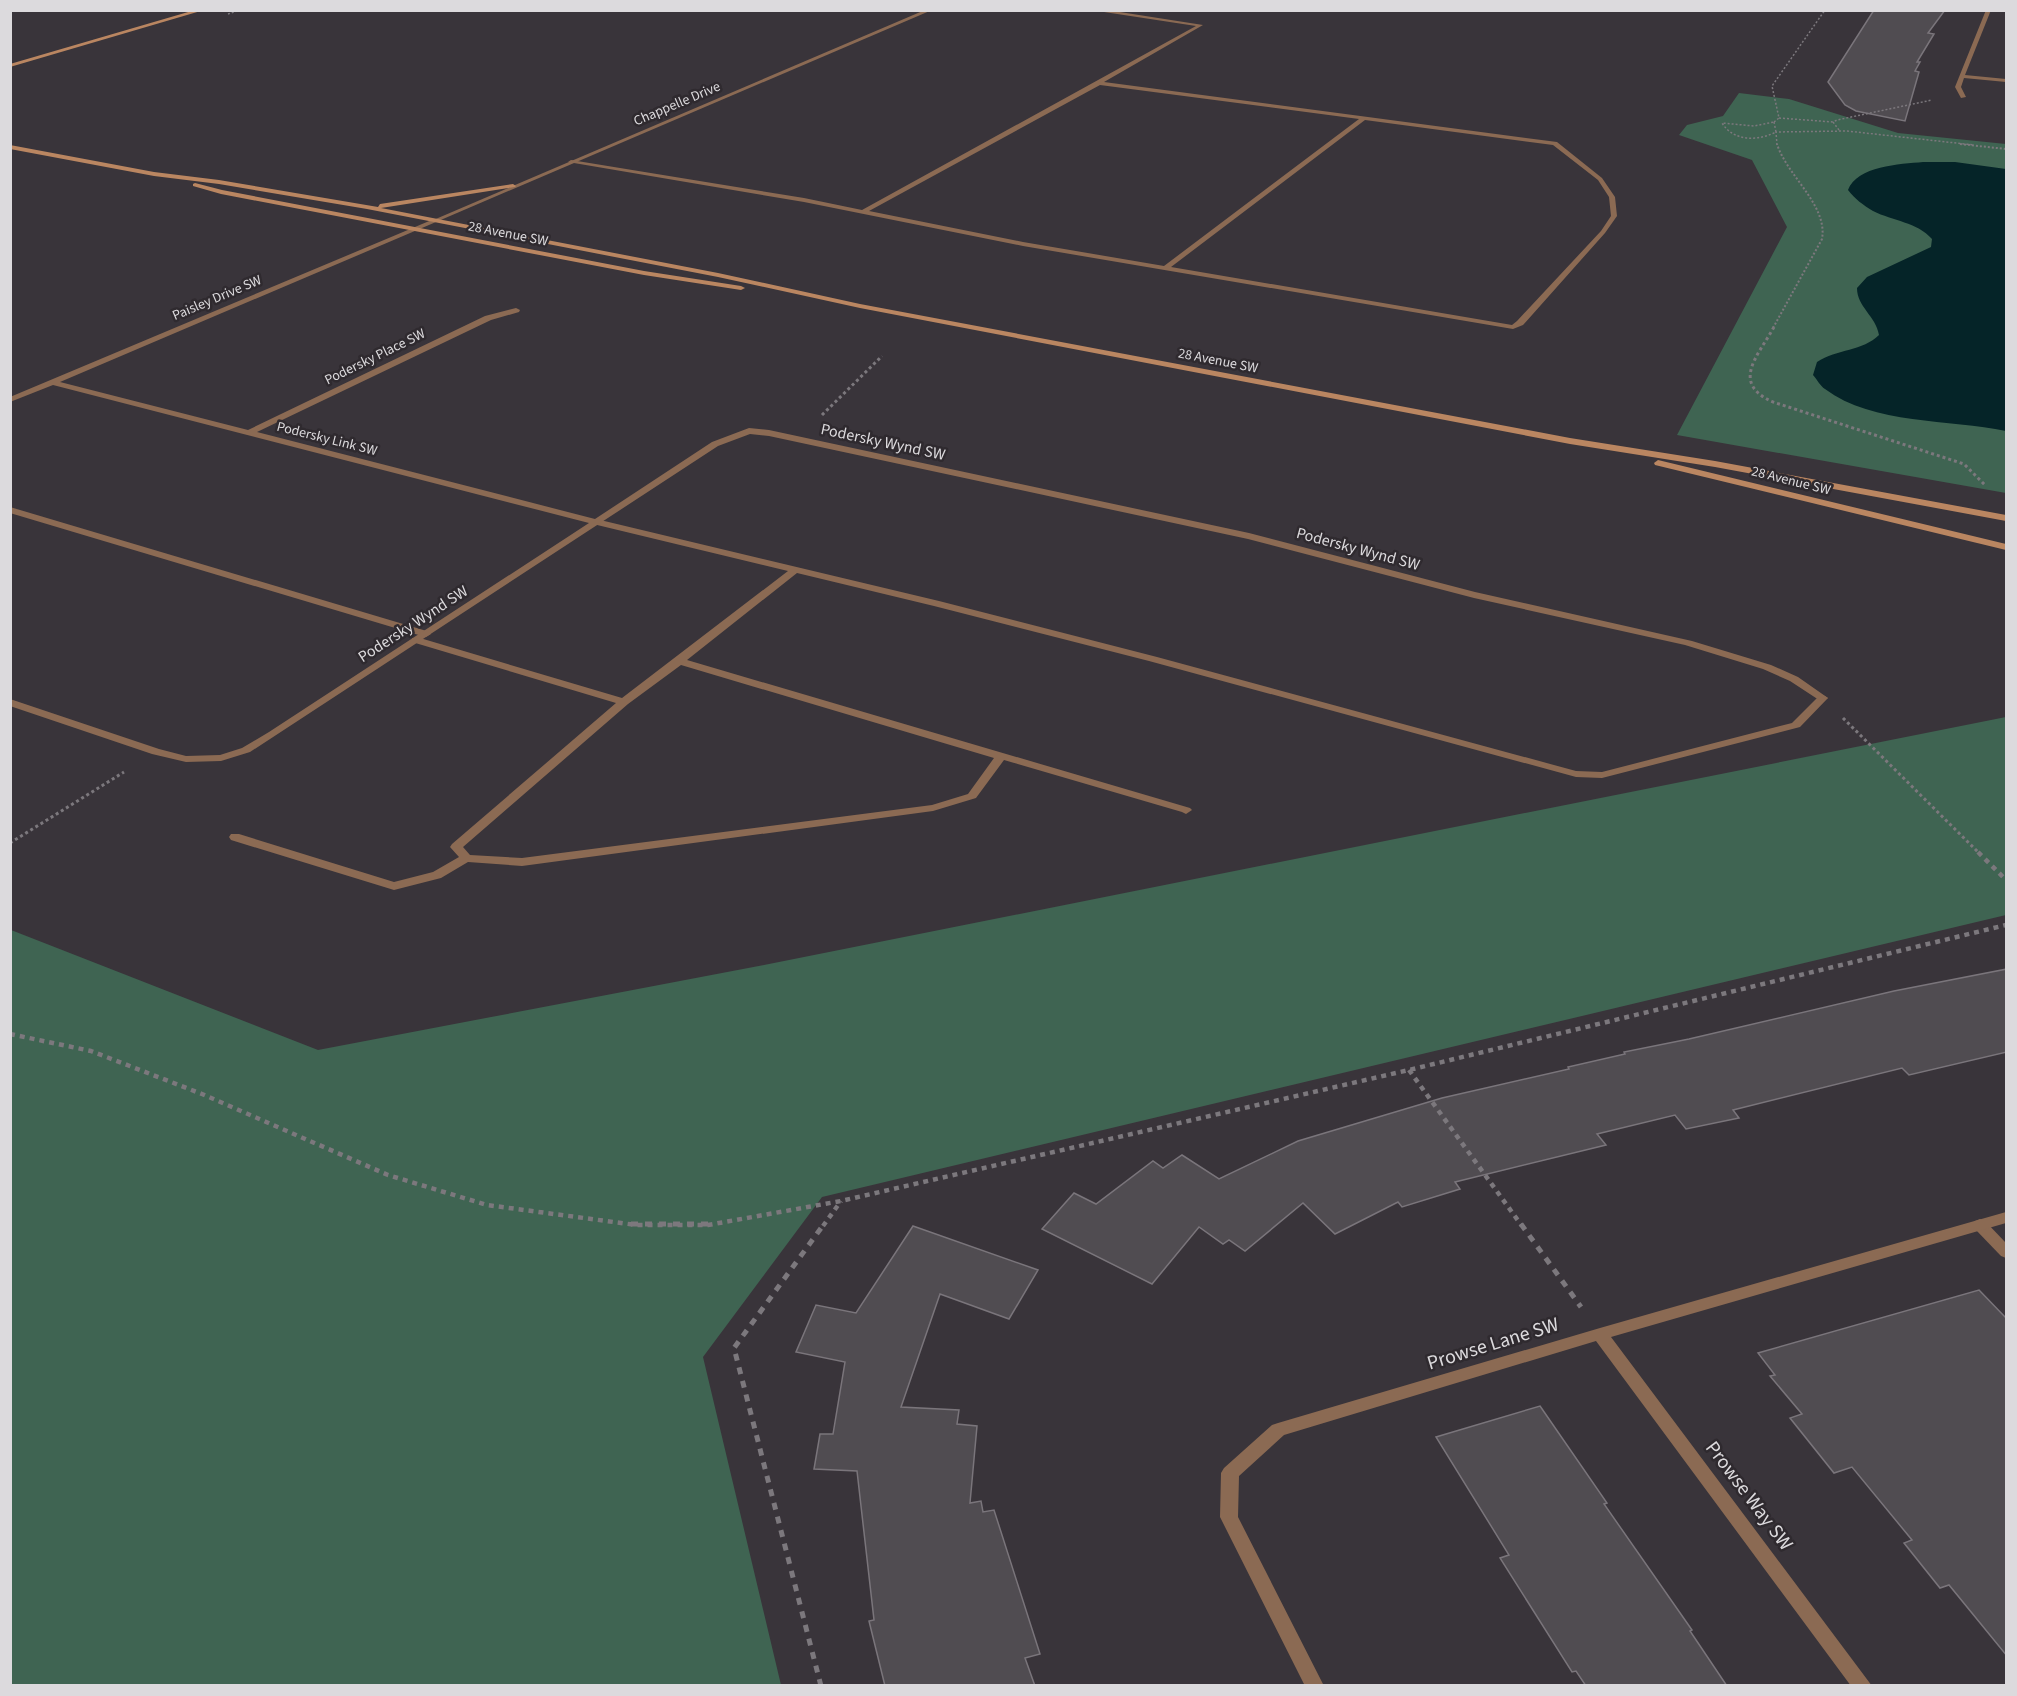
<svg xmlns="http://www.w3.org/2000/svg" width="2017" height="1696" font-family="'Source Sans 3',sans-serif">
	<style>
		.green { fill: #3f6452 }
		.water { fill: #052428 }
		.building { fill: #504c51; stroke: #7a757b; stroke-width: 1.5 }
		.lines { fill: none; stroke-linecap: round; stroke-linejoin: round }
		.path-far4 { stroke: #7c787d; stroke-width: 1.5; stroke-dasharray: 2 2; stroke-linecap: butt }
		.path-far3 { stroke: #7c787d; stroke-width: 2; stroke-dasharray: 2 2; stroke-linecap: butt }
		.path-far2 { stroke: #7c787d; stroke-width: 3; stroke-dasharray: 3 3; stroke-linecap: butt }
		.path-far1 { stroke: #7c787d; stroke-width: 4.5; stroke-dasharray: 5 5; stroke-linecap: butt }
		.path { stroke: #7c787d; stroke-width: 5; stroke-dasharray: 7 7; stroke-linecap: butt }
		.service { fill: #8b6a53; fill-rule: evenodd }
		.minor { fill: #8b6a53; fill-rule: evenodd }
		.tertiary { fill: #8b6a53; fill-rule: evenodd }
		.secondary { fill: #ba8661; fill-rule: evenodd }
		.labels { text-anchor: middle; dominant-baseline: central; stroke-width: 5; stroke-linejoin: round; paint-order: stroke }
		.far-street-label { font-size: 14px; fill: #dcdadd; stroke: #2f2a2f }
		.street-label { font-size: 16px; fill: #dcdadd; stroke: #2f2a2f }
		.near-street-label { font-size: 20px; fill: #dcdadd; stroke: #2f2a2f }
	</style>
	<rect width="100%" height="100%" fill="#39343a"/>
	<!-- green -->
	<g class="green">
		<polygon points="1739,93 1789,99 1898,133 2006,144 2006,493 1677,435 1787,227 1752,160 1679,135 1687,125 1723,116"/>
		<polygon points="2006,717 2006,915 822,1197 703,1357 781,1685 11,1685 11,930 318,1050 764,965"/>
	</g>
	<!-- water -->
	<path class="water" d="M 1923,162 L 1955,162 L 2006,169 L 2006,431 C 1950,419 1873,425 1825,389 C 1820,386 1817,379 1813,375 L 1817,362 C 1837,349 1863,351 1879,335 C 1876,316 1857,307 1857,288 L 1867,277 L 1931,247 L 1932,239 C 1917,222 1893,221 1873,211 C 1863,205 1855,199 1848,190 C 1857,166 1900,164 1923,162 Z"/>
	<!-- building -->
	<g class="building">
		<polygon points="1874,10 1945,10 1928,33 1934,34 1917,62 1920,62 1915,71 1919,72 1905,121 1856,111 1845,105 1828,82"/>
		<polygon points="2007,969 2007,1052 1909,1075 1902,1068 1733,1110 1739,1118 1686,1129 1675,1115 1597,1134 1606,1145 1455,1182 1460,1189 1402,1207 1398,1202 1335,1234 1303,1203 1245,1251 1229,1240 1223,1244 1199,1227 1152,1284 1042,1229 1074,1193 1096,1204 1153,1161 1163,1168 1182,1155 1219,1179 1298,1141 1442,1098 1569,1069 1568,1067 1625,1054 1624,1052 1689,1039 1894,991"/>
		<polygon points="913,1226 1038,1270 1009,1319 940,1294 901,1407 959,1410 957,1424 977,1426 970,1503 981,1501 983,1512 994,1510 1040,1654 1025,1658 1035,1686 885,1686 869,1621 874,1620 857,1471 814,1469 820,1434 833,1434 845,1362 796,1352 816,1305 856,1313"/>
		<polygon points="1979,1290 2007,1319 2007,1656 1949,1585 1940,1588 1904,1543 1912,1540 1852,1467 1834,1473 1790,1418 1802,1414 1770,1376 1775,1375 1758,1353"/>
		<polygon points="1540,1406 1607,1503 1604,1504 1692,1630 1690,1631 1727,1686 1586,1686 1576,1671 1572,1672 1500,1558 1509,1555 1436,1437"/>
	</g>
	<g class="lines">
		<!-- path-far4 -->
		<g class="path-far4">
			<polyline points="228,14 240,10"/>
			<polyline points="1779,118 1833,122"/>
			<path d="M 1774,122 L 1776,132 C 1758,141 1734,142 1722,123 L 1754,126 Z"/>
			<polyline points="1774,122 1779,118 1772,86 1825,10"/>
			<polyline points="1839,130 1833,122 1837,120 1932,100"/>
			<polyline points="1777,145 1776,132 1847,131 1974,145"/>
		</g>
		<!-- path-far3 -->
		<g class="path-far3">
			<polyline points="1960,144 2006,149"/>
			<path d="M 1773,328 L 1822,239 C 1828,205 1787,176 1777,144"/>
		</g>
		<!-- path-far2 -->
		<g class="path-far2">
			<path d="M 1774,327 C 1758,356 1730,383 1773,402 L 1964,464 L 1985,485"/>
			<polyline points="822,415 882,356"/>
			<polyline points="1843,718 1980,854"/>
			<polyline points="10,843 124,772"/>
		</g>
		<!-- path-far1 -->
		<g class="path-far1">
			<polyline points="1978,852 2006,880"/>
			<polyline points="10,1034 91,1051 202,1094 388,1175 487,1205 636,1225 708,1225 841,1201 1409,1070 2006,925"/>
			<polyline points="1409,1070 1522,1226"/>
			<polyline points="823,1226 841,1201"/>
		</g>
		<!-- path -->
		<g class="path">
			<polyline points="631,1224 712,1224"/>
			<polyline points="1521,1224 1581,1307"/>
			<polyline points="821,1686 734,1348 824,1224"/>
		</g>
		<!-- service -->
		<g class="service">
			<polygon points="10,507 430,632 431,634 426,637 422,636 10,513"/>
			<path d="M 596,519 L 939,601 L 1157,657 L 1576,771 L 1602,772 L 1792,723 L 1819,696 L 1823,695 L 1828,698 L 1800,727 L 1602,778 L 1576,777 L 1149,661 L 934,606 L 797,573 L 687,660 L 1190,808 L 1192,810 L 1186,814 L 1182,812 L 1004,760 L 976,798 L 933,811 L 522,866 L 468,862 L 441,878 L 394,890 L 231,840 L 229,837 L 231,834 L 239,834 L 394,882 L 433,872 L 459,857 L 450,847 L 452,844 L 616,703 L 412,642 L 412,638 L 420,638 L 622,698 L 788,571 L 593,524 L 593,520 ZM 681,665 L 994,758 L 968,794 L 932,805 L 522,858 L 470,855 L 463,847 L 628,704 Z"/>
			<polygon points="1980,1219 1985,1221 2006,1243 2006,1258 2001,1256 1975,1229 1972,1225 1975,1221"/>
		</g>
		<!-- minor -->
		<g class="minor">
			<path d="M 1091,10 L 1107,10 L 1203,25 L 1104,82 L 1557,142 L 1602,178 L 1615,197 L 1617,216 L 1605,233 L 1523,325 L 1513,329 L 1023,246 L 804,202 L 568,162 L 571,160 L 804,198 L 862,210 L 1196,26 ZM 1100,85 L 1359,119 L 1164,266 L 1023,242 L 869,211 ZM 1365,120 L 1553,145 L 1598,180 L 1609,197 L 1611,216 L 1601,231 L 1517,321 L 1512,325 L 1171,267 Z"/>
			<polygon points="1986,10 1991,10 1965,75 2006,79 2006,82 1964,78 1961,87 1966,97 1961,98 1955,87"/>
			<polygon points="434,219 436,220 436,222 60,382 248,430 485,316 516,308 520,310 519,312 491,320 257,432 595,519 712,442 749,428 769,430 1249,533 1475,592 1692,641 1771,665 1798,677 1828,698 1823,701 1819,700 1790,681 1763,669 1685,645 1474,598 1248,539 769,436 750,434 718,446 250,752 221,761 186,762 152,754 10,706 10,699 159,749 186,756 220,755 242,748 269,732 589,523 53,385 10,402 10,397"/>
			<polygon points="2006,1212 2006,1223 1611,1337 1872,1686 1851,1686 1596,1341 1284,1435 1239,1476 1238,1517 1324,1686 1305,1686 1220,1517 1221,1473 1224,1468 1272,1425 1278,1423 1600,1328"/>
		</g>
		<!-- tertiary -->
		<polygon class="tertiary" points="925,10 932,10 436,222 431,221"/>
		<!-- secondary -->
		<g class="secondary">
			<polygon points="195,10 204,10 10,67 10,64"/>
			<polygon points="10,145 154,172 219,180 378,207 380,204 513,184 516,186 515,187 381,208 718,273 860,304 1570,438 1715,461 2006,515 2006,521 1715,467 1570,444 860,308 718,277 367,209 219,184 154,176 10,149"/>
			<polygon points="195,183 222,190 644,271 741,286 745,288 741,290 644,275 221,194 193,186 193,184"/>
			<polygon points="1658,460 2006,544 2006,550 1655,465 1654,463"/>
		</g>
	</g>
	<g class="labels">
		<!-- far-street labels -->
		<g class="far-street-label">
			<text transform="translate(677 104) rotate(-23)">Chappelle Drive</text>
			<text transform="translate(508 234) rotate(11)">28 Avenue SW</text>
			<text transform="translate(217 298) rotate(-23)">Paisley Drive SW</text>
			<text transform="translate(375 357) rotate(-26)">Podersky Place SW</text>
			<text transform="translate(1218 361) rotate(11)">28 Avenue SW</text>
			<text transform="translate(327 439) rotate(14)">Podersky Link SW</text>
			<text transform="translate(1791 481) rotate(14)">28 Avenue SW</text>
		</g>
		<!-- street labels -->
		<g class="street-label">
			<text transform="translate(883 442) rotate(12)">Podersky Wynd SW</text>
			<text transform="translate(1358 549) rotate(15)">Podersky Wynd SW</text>
			<text transform="translate(413 624) rotate(-33)">Podersky Wynd SW</text>
		</g>
		<!-- near-street labels -->
		<g class="near-street-label">
			<text transform="translate(1493 1344) rotate(-17)">Prowse Lane SW</text>
			<text transform="translate(1749 1496) rotate(53)">Prowse Way SW</text>
		</g>
	</g>
	<!-- border -->
	<rect width="2017" height="1696" fill="none" stroke="#dcdadd" stroke-width="24"/>
</svg>
